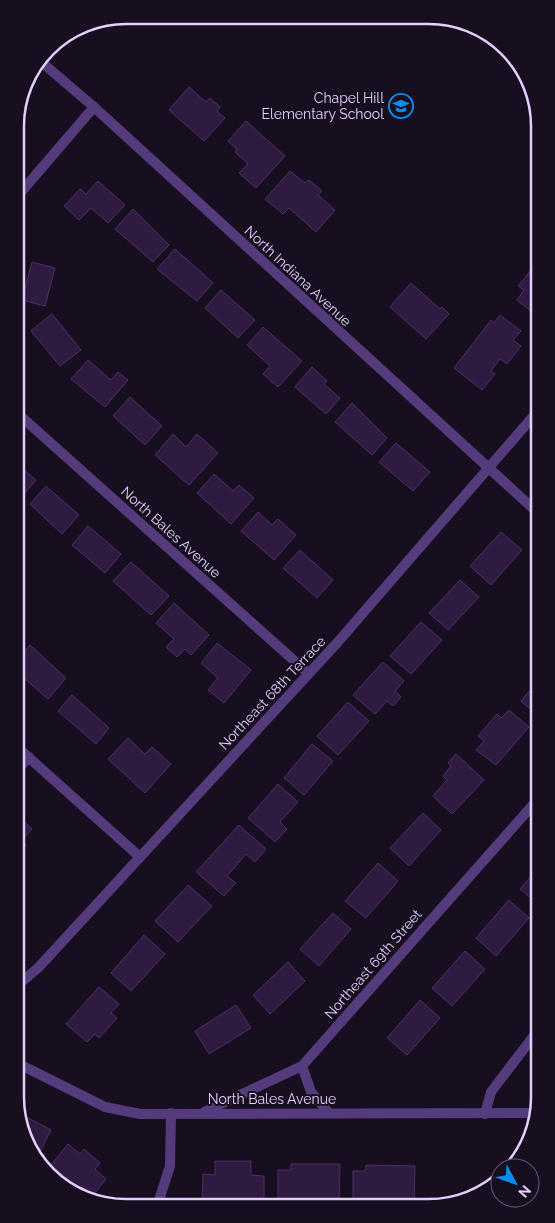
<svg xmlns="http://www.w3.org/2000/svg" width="555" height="1223" font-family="Raleway,sans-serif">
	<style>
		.building { fill: #2f1b3f; stroke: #4e2e6a }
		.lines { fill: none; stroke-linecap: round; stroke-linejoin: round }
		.service { stroke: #543c7c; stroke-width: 10 }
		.minor { stroke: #543c7c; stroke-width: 10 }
		.labels { text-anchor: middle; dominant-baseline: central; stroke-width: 4; stroke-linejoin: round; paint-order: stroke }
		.poi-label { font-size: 14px; fill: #e3cffc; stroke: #170e20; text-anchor: end }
		.street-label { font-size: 14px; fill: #e3cffc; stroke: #170e20 }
		.rim { fill: none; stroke: #e3cffc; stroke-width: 2.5 }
	</style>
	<rect width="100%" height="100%" fill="#170e20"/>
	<!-- building -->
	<g class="building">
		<polygon points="189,87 206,102 210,98 220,107 217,112 225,118 204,141 169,110"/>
		<polygon points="18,109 24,115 15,124 15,118"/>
		<polygon points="246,121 285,156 256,188 239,173 248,164 235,152 237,149 228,141"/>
		<polygon points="290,171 305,183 309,180 322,191 318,195 335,210 316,232 289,208 283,214 265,199"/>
		<polygon points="98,181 125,205 108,223 91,208 79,220 64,206 80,189 86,194"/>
		<polygon points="133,209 169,245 153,262 115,229"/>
		<polygon points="175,249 213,283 197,301 157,269"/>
		<polygon points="32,262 55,268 45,306 22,300"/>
		<polygon points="537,263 537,316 517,300 524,290 518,286"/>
		<polygon points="411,283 440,309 442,307 449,314 426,339 390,307"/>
		<polygon points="221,290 255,320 238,338 205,308"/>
		<polygon points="52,314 81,350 60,366 31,331"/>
		<polygon points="500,315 521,331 513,340 521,346 507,364 500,359 491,371 495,374 482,390 454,368 491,320 494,323"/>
		<polygon points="263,327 302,361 278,387 263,374 270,366 247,345"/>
		<polygon points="88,360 111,380 118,372 128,380 105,407 71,379"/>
		<polygon points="312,367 327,381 324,384 340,398 326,414 295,387"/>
		<polygon points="130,397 162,426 145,445 113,416"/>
		<polygon points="352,403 387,438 372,455 335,422"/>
		<polygon points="173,434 186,447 197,434 218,453 189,485 155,455"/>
		<polygon points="396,443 430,472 413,491 379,462"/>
		<polygon points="16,463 36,480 21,498 17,495"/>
		<polygon points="214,474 233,491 239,485 254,498 231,524 197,493"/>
		<polygon points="46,486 79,515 62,534 30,504"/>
		<polygon points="258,512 272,525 278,519 296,535 274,560 241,531"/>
		<polygon points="88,526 121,554 105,573 72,545"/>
		<polygon points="501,532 522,550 491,585 470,566"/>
		<polygon points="300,550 333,580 317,598 283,568"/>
		<polygon points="131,562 169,596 151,615 113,581"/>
		<polygon points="460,580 479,597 448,630 429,613"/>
		<polygon points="174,603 209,635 191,655 185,649 177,657 166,647 174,639 156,623"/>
		<polygon points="421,622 442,640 411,674 390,656"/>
		<polygon points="217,643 251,670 224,703 208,690 218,678 201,663"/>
		<polygon points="30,645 66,678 48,699 17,672 17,659"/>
		<polygon points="383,662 404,681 395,691 401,697 393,706 387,701 375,714 353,695"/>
		<polygon points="538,681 538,716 521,701"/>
		<polygon points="72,695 109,728 96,744 58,711"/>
		<polygon points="348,702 369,721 338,755 317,736"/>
		<polygon points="509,710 529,727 496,765 476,750 484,741 478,736 497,714 501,718"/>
		<polygon points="128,738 145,754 152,747 171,764 145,793 108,759"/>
		<polygon points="312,744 333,761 304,795 284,778"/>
		<polygon points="456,754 484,780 452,814 433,796 447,780 443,776 451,766 448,763"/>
		<polygon points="278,784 298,802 280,822 287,829 275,842 248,818"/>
		<polygon points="423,813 441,830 409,866 390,848"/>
		<polygon points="18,816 32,829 22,840 26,845 18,854"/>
		<polygon points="239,825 266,849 255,862 246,854 227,876 236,883 224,896 196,872"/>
		<polygon points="378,863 398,881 366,918 345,901"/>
		<polygon points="539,867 539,905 520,889"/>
		<polygon points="188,885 212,906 178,942 155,921"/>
		<polygon points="509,900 529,918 496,956 476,938"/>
		<polygon points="333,913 351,929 319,966 300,949"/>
		<polygon points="144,935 165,954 131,991 111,973"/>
		<polygon points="465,951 485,969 452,1006 432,988"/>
		<polygon points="288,962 305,981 270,1014 253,995"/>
		<polygon points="99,987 119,1004 111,1013 117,1018 99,1038 95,1034 87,1042 66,1024"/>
		<polygon points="420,1000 440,1018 407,1055 387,1038"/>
		<polygon points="236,1005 251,1028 209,1054 195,1031"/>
		<polygon points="19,1113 51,1130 39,1154 35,1152 19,1127"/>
		<polygon points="68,1144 80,1154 84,1149 100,1163 95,1169 106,1179 91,1198 51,1165"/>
		<polygon points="215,1161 251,1161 251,1175 264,1176 264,1204 202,1203 203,1174 215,1175"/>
		<polygon points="291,1164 340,1164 339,1202 278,1202 278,1170 291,1170"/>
		<polygon points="366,1165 415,1166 414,1204 353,1203 353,1171 366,1171"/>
	</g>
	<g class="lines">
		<!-- service -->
		<polyline class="service" points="18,769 29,757"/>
		<!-- minor -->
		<g class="minor">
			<polyline points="39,60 94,107 538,513"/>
			<polyline points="16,198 94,107"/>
			<polyline points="16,412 308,673"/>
			<polyline points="17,747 140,857"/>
			<polyline points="18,985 38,968 337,643 537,412"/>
			<polyline points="19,1064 105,1107 140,1114 537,1113"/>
			<polyline points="302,1066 311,1092 329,1113"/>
			<polyline points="204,1112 302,1066 539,798"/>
			<polyline points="485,1114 491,1092 539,1029"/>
			<polyline points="160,1197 170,1166 171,1113"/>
		</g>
	</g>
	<!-- icons -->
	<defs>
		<symbol id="school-ring" viewBox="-11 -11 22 22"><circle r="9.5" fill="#170e20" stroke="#0d8aea" stroke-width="1.5"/><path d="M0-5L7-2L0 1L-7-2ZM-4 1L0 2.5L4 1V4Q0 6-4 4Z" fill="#0d8aea"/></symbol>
	</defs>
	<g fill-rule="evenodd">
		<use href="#school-ring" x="387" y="92" width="28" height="28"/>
	</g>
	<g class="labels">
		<!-- poi labels -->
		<g class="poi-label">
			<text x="384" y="98">Chapel Hill<tspan x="384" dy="16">Elementary School</tspan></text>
		</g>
		<!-- street labels -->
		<g class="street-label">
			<text transform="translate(298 276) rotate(43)">North Indiana Avenue</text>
			<text transform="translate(171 532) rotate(42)">North Bales Avenue</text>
			<text transform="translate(272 693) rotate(-47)">Northeast 68th Terrace</text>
			<text transform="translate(373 964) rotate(-49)">Northeast 69th Street</text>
			<text x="272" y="1099">North Bales Avenue</text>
		</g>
	</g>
	<!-- crop -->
	<path d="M0 0H555V1223H0ZM126 24H429A102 102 0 0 1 531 126V1097A102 102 0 0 1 429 1199H126A102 102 0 0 1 24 1097V126A102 102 0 0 1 126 24Z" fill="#170e20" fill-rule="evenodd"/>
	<path class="rim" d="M126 24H429A102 102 0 0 1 531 126V1097A102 102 0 0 1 429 1199H126A102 102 0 0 1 24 1097V126A102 102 0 0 1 126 24Z"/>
	<!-- north arrow -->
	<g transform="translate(515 1183) rotate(131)"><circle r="24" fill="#170e20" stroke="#695b78"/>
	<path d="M0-4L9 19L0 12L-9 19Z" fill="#0d8aea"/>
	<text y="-8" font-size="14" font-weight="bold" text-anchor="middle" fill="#e3cffc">N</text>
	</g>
</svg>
